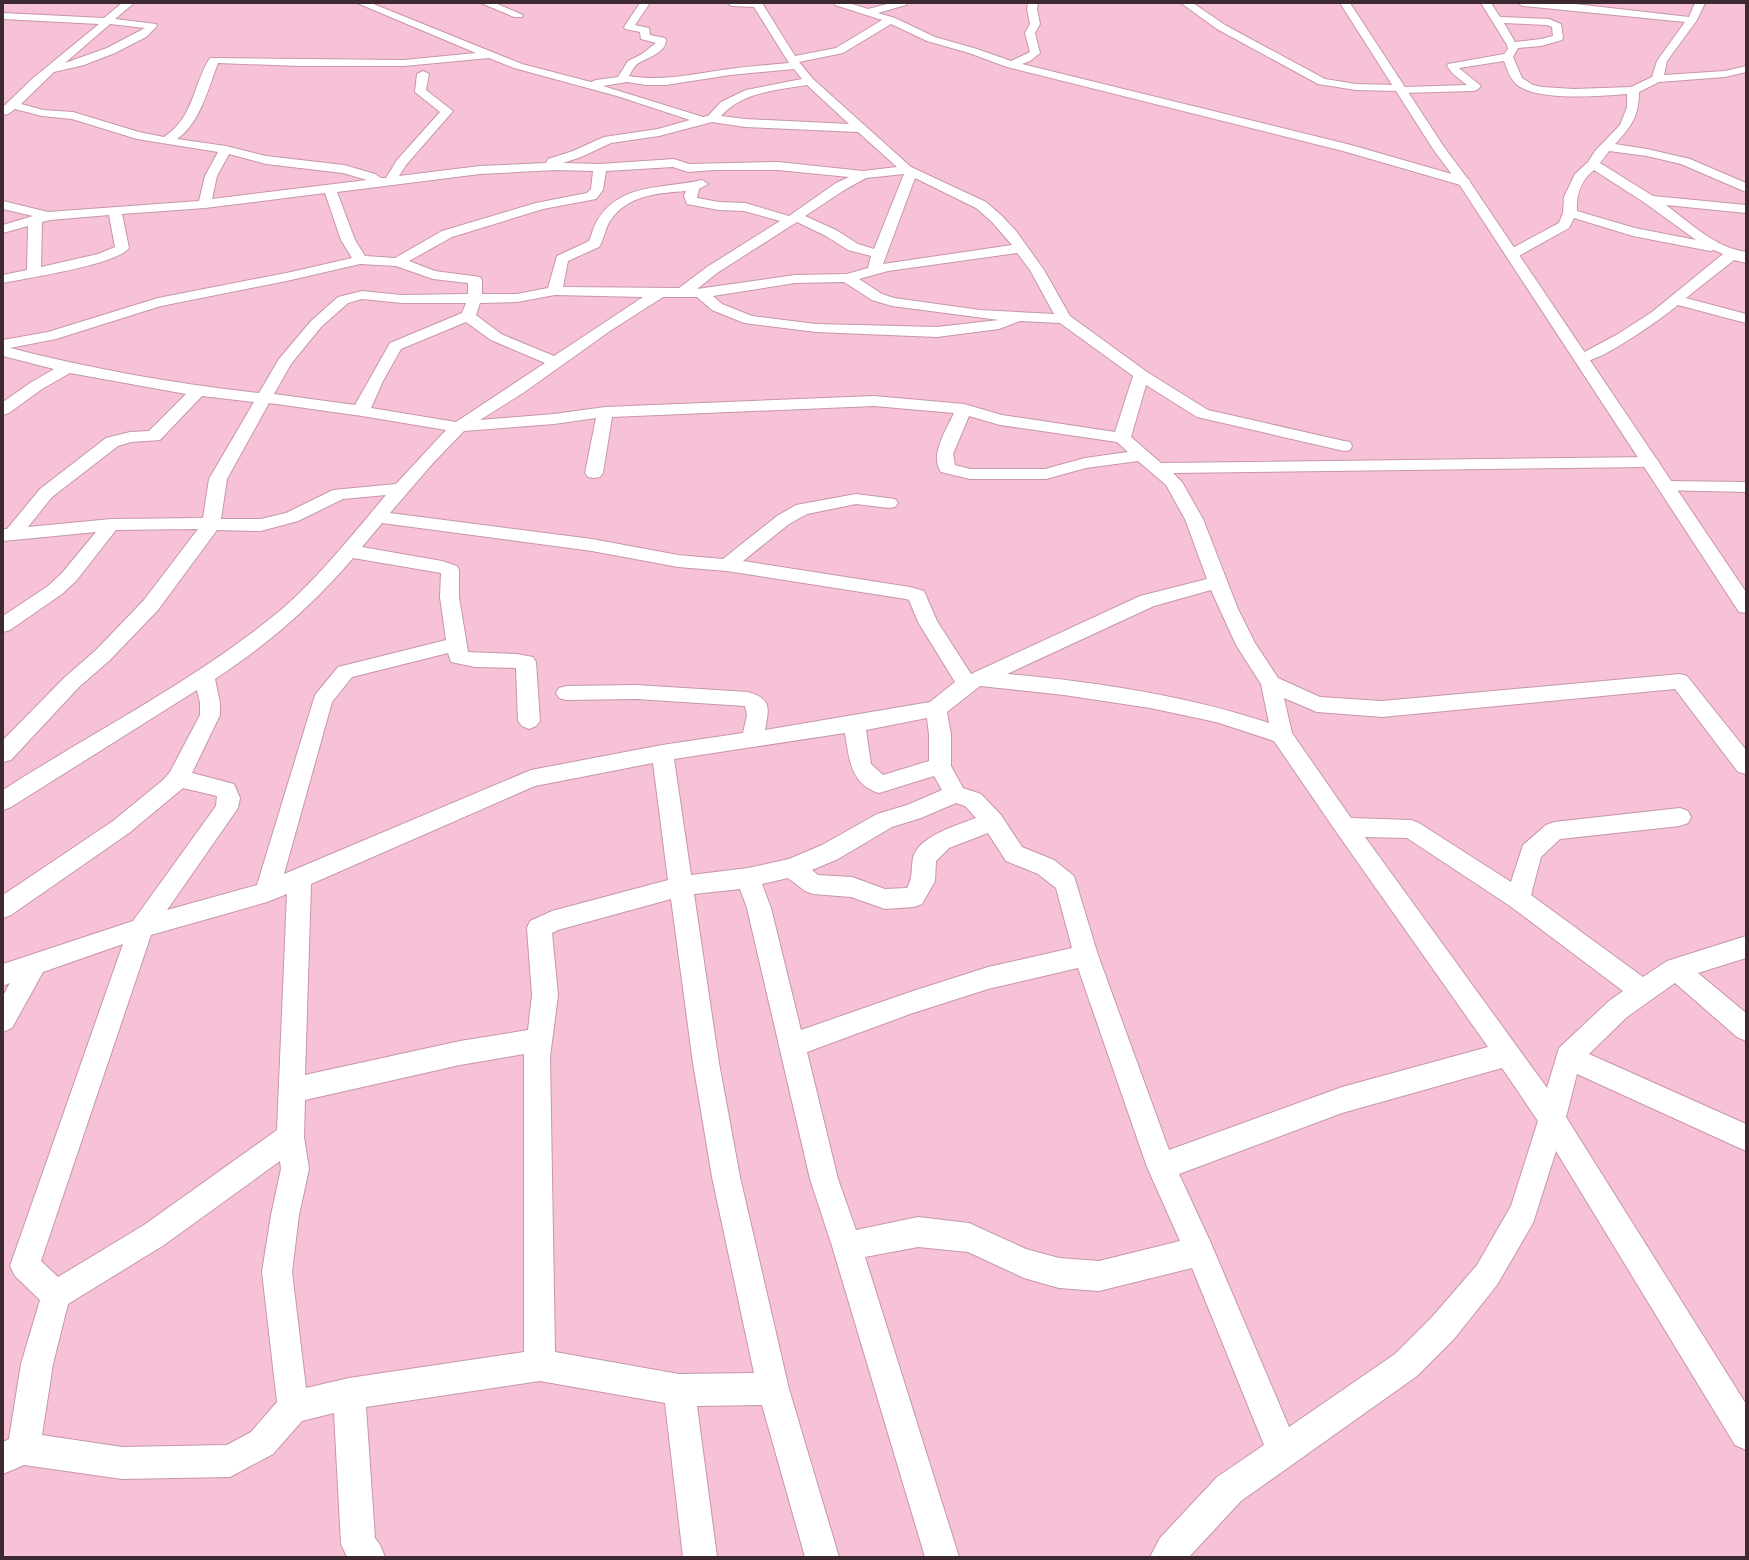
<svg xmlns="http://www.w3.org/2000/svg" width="1749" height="1560" font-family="'Golos Text',sans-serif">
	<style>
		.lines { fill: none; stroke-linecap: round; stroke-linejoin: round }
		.street-casing { stroke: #c796aa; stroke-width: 2 }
		.secondary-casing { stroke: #c796aa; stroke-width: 2 }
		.street { fill: #fff; fill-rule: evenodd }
		.secondary { fill: #fff; fill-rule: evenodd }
	</style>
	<rect width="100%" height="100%" fill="#f7c2d7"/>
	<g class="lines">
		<defs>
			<g id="street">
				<path d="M 122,3 L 134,3 L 115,19 L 156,24 L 157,26 L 146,37 L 115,53 L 84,65 L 54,72 L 21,104 L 43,110 L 73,112 L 139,132 L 164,137 C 195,116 192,86 210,58 L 404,60 L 476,53 L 357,3 L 371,3 L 522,64 L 591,82 L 596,80 L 618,77 L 628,61 L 642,54 L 656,43 L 641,39 L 640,32 L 625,29 L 624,27 L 640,3 L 650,3 L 635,25 L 649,28 L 650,35 L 665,38 L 666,40 C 666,54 644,58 636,65 C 633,68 631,73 629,76 C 664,82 696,73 730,69 C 750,66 770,65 789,63 L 754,7 L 732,6 L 727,3 L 762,3 L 795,56 L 836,48 L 882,20 L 835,5 L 834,3 L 849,3 L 868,9 L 891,3 L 907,3 L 906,5 L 878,13 L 895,18 L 935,37 L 977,49 L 1011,61 L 1030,52 L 1025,33 L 1030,24 L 1027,9 L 1028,3 L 1038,3 L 1037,9 L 1040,24 L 1035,33 L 1040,53 L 1030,61 L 1022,64 L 1351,145 L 1469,179 L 1470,182 L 1469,185 L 1464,186 L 1343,151 L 1007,67 L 969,53 L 927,41 L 891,24 L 843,53 L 799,62 L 813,79 L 911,167 L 986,202 L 1002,216 L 1016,231 L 1044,270 L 1070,316 L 1147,372 L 1208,410 L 1344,441 L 1350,442 L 1352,446 L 1350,450 L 1344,451 L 1197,417 L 1146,385 L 1131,437 L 1161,463 L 1650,457 L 1656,458 L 1659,462 L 1656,466 L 1650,467 L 1173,473 L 1182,482 L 1203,519 L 1238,609 L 1255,643 L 1278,678 L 1320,697 L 1382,701 L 1680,674 L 1687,676 L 1746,750 L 1746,774 L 1738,772 L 1675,689 L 1382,717 L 1317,712 L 1284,698 L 1292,733 L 1351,818 L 1411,820 L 1419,823 L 1511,882 L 1523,845 L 1546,825 L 1554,822 L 1680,808 L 1688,811 L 1691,817 L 1688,823 L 1680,826 L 1560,839 L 1541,857 L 1531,895 L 1643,977 L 1667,961 L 1746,936 L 1746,958 L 1698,973 L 1746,1013 L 1746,1041 L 1737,1037 L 1675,983 L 1627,1017 L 1589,1054 L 1746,1124 L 1746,1151 L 1577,1074 L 1566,1117 L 1746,1404 L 1746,1450 L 1735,1445 L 1556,1151 L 1533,1223 L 1497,1285 L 1454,1339 L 1417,1376 L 1241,1501 L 1189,1557 L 1150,1557 L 1160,1538 L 1217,1477 L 1264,1445 L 1192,1268 L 1099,1291 L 1059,1288 L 1024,1278 L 968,1252 L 918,1247 L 865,1257 L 959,1557 L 925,1557 L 832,1246 L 810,1179 L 747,908 L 740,889 L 694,894 L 719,1063 L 740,1177 L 789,1389 L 839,1557 L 805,1557 L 762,1405 L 697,1406 L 717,1557 L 683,1557 L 665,1403 L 540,1381 L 366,1407 L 375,1538 L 380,1545 L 385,1557 L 347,1557 L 341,1544 L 334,1413 L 302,1421 L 273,1454 L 230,1477 L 122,1479 L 24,1465 L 3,1474 L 3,1442 L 9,1439 L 21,1364 L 40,1300 L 15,1276 L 10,1266 L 123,944 L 43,972 L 12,1028 L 3,1032 L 3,996 L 10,983 L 3,986 L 3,964 L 133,921 L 216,806 L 217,796 L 183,788 L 129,833 L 11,915 L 3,918 L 3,895 L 113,821 L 163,780 L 170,772 L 200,715 L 200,703 L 197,690 L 11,807 L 3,810 L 3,790 C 96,730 197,680 282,609 C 321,575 353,534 386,495 L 343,499 L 298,521 L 261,531 L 217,530 L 158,610 L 110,660 L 79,687 L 11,760 L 3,762 L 3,740 L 65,677 L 96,650 L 144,600 L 198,529 L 116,530 L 76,581 L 62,594 L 10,630 L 3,632 L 3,616 L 48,586 L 62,573 L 96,532 L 3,541 L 3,529 L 7,529 L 40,489 L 106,438 L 130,432 L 149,431 L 186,394 L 70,373 L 42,389 L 9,413 L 3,415 L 3,402 L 30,383 L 54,369 L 3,356 L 3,340 L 48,332 L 158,298 L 291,272 L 352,258 L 341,240 L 325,193 L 205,208 L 122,214 L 129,248 C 117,265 26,278 3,283 L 3,275 L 27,270 L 28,226 L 3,233 L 3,225 L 33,216 L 3,209 L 3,201 L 48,212 L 199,201 L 205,176 L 218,152 L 137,139 L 72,119 L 42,116 L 15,109 L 8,114 L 3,115 L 3,107 L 32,79 L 99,24 L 3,19 L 3,13 L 104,18 ZM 110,24 L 145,28 L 107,48 L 65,63 ZM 489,58 L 514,68 L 617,96 L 690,120 L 658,129 L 604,137 L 573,151 L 548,159 L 546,163 L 480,166 L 399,176 L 406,165 L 453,111 L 426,90 L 429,74 L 423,71 L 417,74 L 415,92 L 440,112 L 397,160 L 386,178 L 381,178 L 375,174 L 344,165 L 266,156 L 226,146 L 177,139 C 200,123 208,89 218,63 L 300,66 L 404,66 ZM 794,69 L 802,79 L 746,90 L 721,102 L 708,116 L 703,117 L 603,86 L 627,82 L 646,85 L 666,85 L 730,75 ZM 807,85 L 849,124 L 745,119 L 721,116 C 742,92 776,90 807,85 ZM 712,122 L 745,127 L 858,132 L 897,167 L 863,171 L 778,162 L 689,164 L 674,159 L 600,164 L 563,163 L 581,157 L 611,143 L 659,136 ZM 229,154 L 266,164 L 343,173 L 367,180 L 212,199 L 217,176 ZM 673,167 L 688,172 L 714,170 L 778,170 L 849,177 L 836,183 L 789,216 L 745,203 L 719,202 L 697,198 L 699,189 L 708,184 L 702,180 C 665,189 620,182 597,221 C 593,227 592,235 589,241 L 557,256 L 548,288 L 517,294 L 482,294 L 482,280 L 480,277 L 435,271 L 409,261 L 452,237 L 543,209 L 596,199 L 603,190 L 606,171 ZM 556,170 L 593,171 L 591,189 L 587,193 L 536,203 L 442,231 L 395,258 L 365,256 L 355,240 L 337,192 L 480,174 ZM 904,174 L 874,249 L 858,244 L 836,230 L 805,216 L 846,189 L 866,178 ZM 915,178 L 976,208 L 992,222 L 1012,245 L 883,264 ZM 686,191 L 684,196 L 687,204 L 719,210 L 744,211 L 780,221 L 707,267 L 679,288 L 563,287 L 568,261 L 599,247 C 604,239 605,229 610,221 C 627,195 658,193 686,191 ZM 109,215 L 115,247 L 98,254 L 41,267 L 42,222 L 50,220 ZM 797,222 L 826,236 L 848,250 L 871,256 L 868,268 L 847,274 L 795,275 L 697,289 L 717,273 ZM 1017,253 L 1030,270 L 1054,314 L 980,310 L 894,298 L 882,294 L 859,279 L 888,271 ZM 360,264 L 396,266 L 433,279 L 468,283 L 468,294 L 402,295 L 362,291 L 338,297 L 311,321 L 279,359 L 259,393 C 175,384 92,369 10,348 L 56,339 L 161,306 L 291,280 ZM 844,282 L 872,300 L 892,306 L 999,320 L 937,327 L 816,324 L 752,316 L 722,304 L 713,296 L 795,283 ZM 555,295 L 643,297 L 554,356 L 501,334 L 476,315 L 480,303 L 517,302 ZM 663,297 L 697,297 L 712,310 L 744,323 L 816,332 L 937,337 L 999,329 L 1020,321 L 1060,323 L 1133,376 L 1115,432 L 1002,415 L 964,404 L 874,396 L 605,407 L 554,414 L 480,420 L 523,393 L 610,331 ZM 362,299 L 402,303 L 466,303 L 462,313 L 390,343 L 355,405 L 274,394 L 291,364 L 321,327 L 348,303 ZM 466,322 L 491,340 L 545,363 L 456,422 L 371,408 L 383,381 L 401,349 ZM 202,396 L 254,402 L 209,479 L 203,518 L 111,519 L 28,527 L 52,497 L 118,446 L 131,442 L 160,440 ZM 269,403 L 362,416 L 446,430 L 396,484 L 333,490 L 286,513 L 261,519 L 221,519 L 227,479 ZM 874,406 L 954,413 C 947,429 929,455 941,472 L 970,479 L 1046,479 L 1086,468 L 1138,461 L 1166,485 L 1185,519 L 1207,579 L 1140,596 L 971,674 L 937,621 L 924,591 L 910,587 L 743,561 L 789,524 L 807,514 L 856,504 L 889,508 L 895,507 L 898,503 L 895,499 L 856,494 L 796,505 L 777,516 L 723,559 L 678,555 L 592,539 L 390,513 L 434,462 L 464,431 L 554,424 L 596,418 L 585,473 L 588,477 L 594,478 L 600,477 L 603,473 L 612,417 ZM 969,416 L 1000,425 L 1117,442 L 1128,452 L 1085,458 L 1045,469 L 970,469 L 955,465 L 953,454 ZM 382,523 L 592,551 L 678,567 L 727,571 L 906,599 L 909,600 L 918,622 L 955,682 L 930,702 L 765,730 C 769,708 772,699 748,692 L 636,685 L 566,686 L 559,688 L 556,693 L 559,698 L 566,700 L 636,699 L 745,706 L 747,715 L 743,733 L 662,745 L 531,770 L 284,874 L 332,702 L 352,677 L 448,653 L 451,662 L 475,667 L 516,668 L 518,721 L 522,726 L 529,729 L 536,726 L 540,721 L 536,662 L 533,657 L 517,654 L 468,652 L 459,597 L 459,570 L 457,566 L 442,561 L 362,547 ZM 353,558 L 441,573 L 440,597 L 446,640 L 338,667 L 315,695 L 257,885 L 167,910 L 238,808 L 240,798 L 234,784 L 192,773 L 220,715 L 220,703 L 215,679 C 267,645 313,605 353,558 ZM 1211,590 L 1236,645 L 1261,684 L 1269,723 C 1184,695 1096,682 1007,674 L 1154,606 ZM 980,686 L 1064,695 L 1150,708 L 1216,722 L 1274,741 L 1337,833 L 1488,1047 L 1342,1087 L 1169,1150 L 1098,955 L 1074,876 L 1054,860 L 1022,847 L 1001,815 L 981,794 L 963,788 L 951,766 L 951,735 L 947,712 ZM 927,718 L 929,735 L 929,761 L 883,775 L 871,764 L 866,730 ZM 845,733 C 849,758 850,784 879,793 L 934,776 L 942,790 L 907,805 L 877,814 L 822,845 L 789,859 L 748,868 L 691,875 L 674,759 ZM 653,763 L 668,880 L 552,911 L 530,921 L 527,928 L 532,995 L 528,1030 L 460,1041 L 305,1075 L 311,884 L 535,786 ZM 956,803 L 965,806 L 976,818 C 958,825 918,836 913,858 C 911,869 913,878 907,888 L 885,889 L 852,877 L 818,875 L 812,870 L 838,859 L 892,827 L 921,818 ZM 988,833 L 1006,861 L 1038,874 L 1056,888 L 1072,948 L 988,967 L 910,992 L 801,1030 L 771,908 L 762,884 L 788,878 L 805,891 L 813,894 L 851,897 L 885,909 L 914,907 L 922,904 L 935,881 L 936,861 L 949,848 ZM 1365,837 L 1407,838 L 1510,906 L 1623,991 L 1609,1001 L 1559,1048 L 1547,1088 ZM 287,894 L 277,1130 L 144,1225 L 58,1277 L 41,1261 L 151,935 L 267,902 ZM 671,899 L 693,1063 L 712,1177 L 754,1373 L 679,1374 L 555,1352 L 550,1057 L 558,995 L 552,933 L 558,930 ZM 1078,968 L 1147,1167 L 1180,1241 L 1099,1261 L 1059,1258 L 1026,1249 L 969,1223 L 918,1217 L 856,1230 L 838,1179 L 807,1052 L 910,1014 L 988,989 ZM 524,1054 L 524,1352 L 349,1378 L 306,1388 L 292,1272 L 299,1215 L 309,1169 L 304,1137 L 305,1100 L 460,1065 ZM 1502,1068 L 1538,1121 L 1511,1206 L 1477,1265 L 1432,1317 L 1395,1354 L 1289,1427 L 1210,1241 L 1179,1174 L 1342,1113 ZM 280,1161 L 281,1169 L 271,1215 L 262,1272 L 277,1402 L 251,1432 L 227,1445 L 122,1447 L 42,1435 L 53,1364 L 68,1304 L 164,1245 Z"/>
				<polygon points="481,3 495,3 523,15 522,17 514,17"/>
				<path d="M 1181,3 L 1193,3 L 1225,25 L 1325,79 L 1356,84 L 1400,85 L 1405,87 L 1467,85 L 1453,74 L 1447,66 L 1448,64 L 1504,54 L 1508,49 L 1507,45 L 1481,3 L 1491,3 L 1500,17 L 1549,19 L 1561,24 L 1563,38 L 1562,40 L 1541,46 L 1518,48 L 1513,57 L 1522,78 L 1533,85 L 1542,87 L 1574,89 L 1631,87 L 1652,77 L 1657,61 L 1685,22 L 1523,6 L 1518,3 L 1575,4 L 1689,17 L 1695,3 L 1705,3 L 1697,20 L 1667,61 L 1664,75 L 1725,71 L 1746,66 L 1746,72 L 1725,77 L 1659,82 L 1639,92 C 1639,116 1631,127 1615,144 L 1647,149 L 1690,159 L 1746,183 L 1746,192 L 1681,164 L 1647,156 L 1609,151 L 1600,163 L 1653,196 L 1746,205 L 1746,213 L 1666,205 C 1690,223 1716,248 1746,252 L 1746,263 L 1734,260 L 1686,298 L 1746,314 L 1746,323 L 1678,305 C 1662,318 1595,367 1577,362 L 1574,359 L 1577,356 L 1618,334 L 1652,312 L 1723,254 L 1714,250 L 1710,251 L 1633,236 L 1574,218 L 1569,228 L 1517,257 L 1507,257 L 1505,254 L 1507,251 L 1559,223 L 1563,213 L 1564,197 L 1575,174 L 1588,162 L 1595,151 L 1620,125 L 1627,107 L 1627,94 C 1601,96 1534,102 1515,83 C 1509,77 1507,68 1504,61 L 1459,68 L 1481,86 L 1477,90 L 1473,91 L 1402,93 L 1397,91 L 1356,90 L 1318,84 L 1217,29 ZM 1504,23 L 1547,25 L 1552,27 L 1553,36 L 1541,39 L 1515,42 ZM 1594,170 L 1645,203 L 1696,240 L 1635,228 L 1577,211 C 1576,195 1581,180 1594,170 Z"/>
				<polygon points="1666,481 1746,482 1746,492 1660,490 1657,486 1660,482"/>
			</g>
			<polygon id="secondary" points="1340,3 1350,3 1444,147 1470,182 1746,592 1746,613 1739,612 1459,184 1433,149"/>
		</defs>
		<!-- street casing -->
		<use href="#street" class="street-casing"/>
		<!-- secondary casing -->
		<use href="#secondary" class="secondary-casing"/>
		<!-- street -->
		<use href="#street" class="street"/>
		<!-- secondary -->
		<use href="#secondary" class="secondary"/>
	</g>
	<!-- border -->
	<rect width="1749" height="1560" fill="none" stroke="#3d2931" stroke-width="8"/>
</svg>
